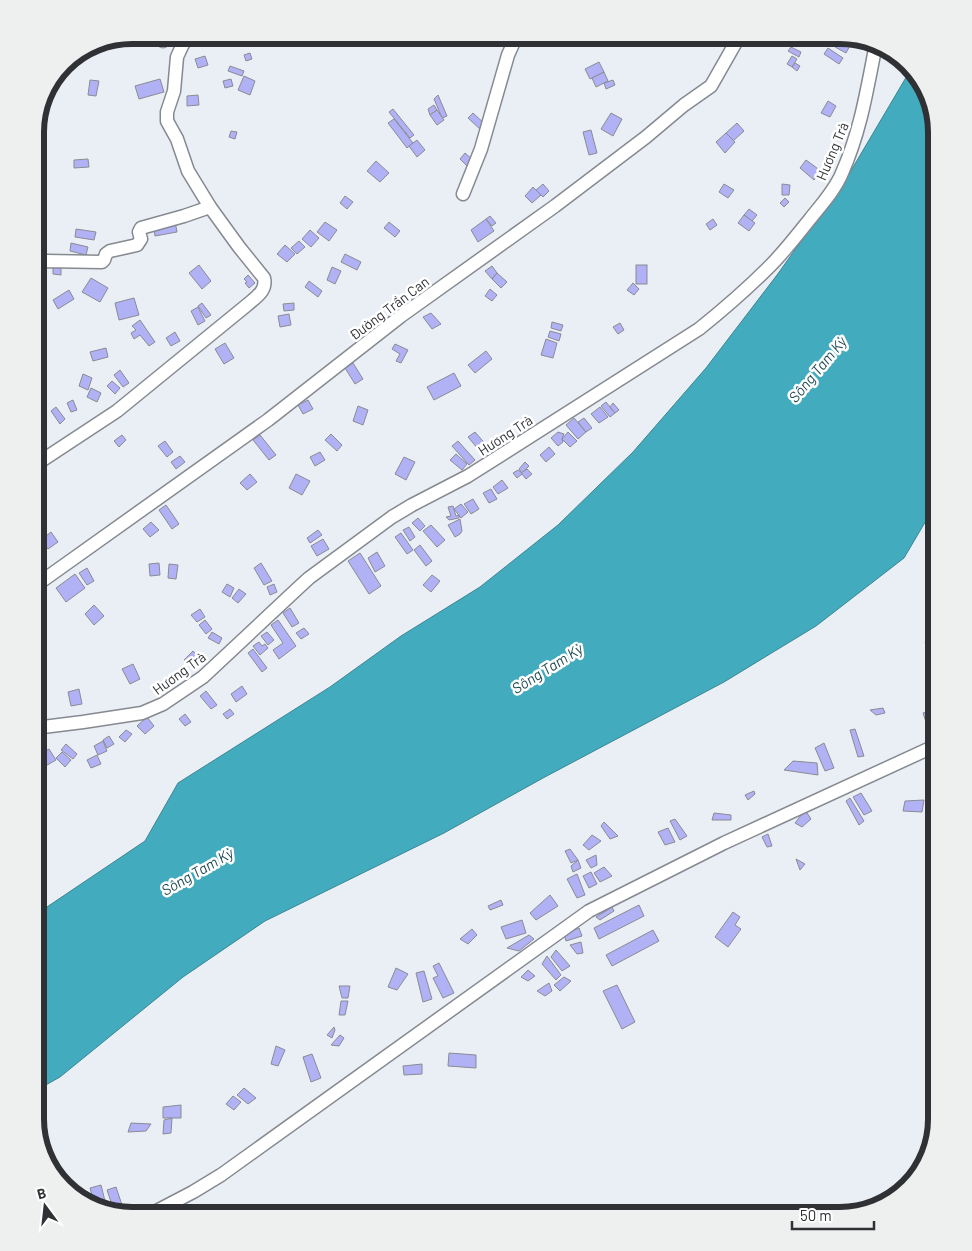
<svg xmlns="http://www.w3.org/2000/svg" width="972" height="1251" font-family="Barlow,sans-serif">
	<style>
		.water { fill: #42abbd; stroke: #3c8694 }
		.building { fill: #b1b1f6; stroke: #8b8b93 }
		.lines { fill: none; stroke-linecap: round; stroke-linejoin: round }
		.street-casing { stroke: #858990; stroke-width: 15 }
		.street { stroke: #fff; stroke-width: 12 }
		.labels { text-anchor: middle; dominant-baseline: central; stroke-width: 5; stroke-linejoin: round; paint-order: stroke }
		.street-label { font-size: 14px; fill: #2f3134; stroke: #fff }
		.water-label { font-size: 15px; font-style: italic; fill: #1f4c55; stroke: #fff }
		.rim { fill: none; stroke: #2f3134; stroke-width: 6 }
	</style>
	<rect width="100%" height="100%" fill="#eaeff6"/>
	<!-- water -->
	<polygon class="water" points="911,69 921,78 937,132 937,502 904,558 816,626 724,682 543,778 444,833 265,921 183,977 60,1077 35,1091 35,915 145,841 178,783 330,687 401,636 480,587 558,525 633,452 706,368 777,275 849,174"/>
	<!-- building -->
	<g class="building">
		<circle cx="163" cy="41" r="7"/>
		<polygon points="195,35 204,35 204,42 195,43"/>
		<polygon points="382,35 395,35 390,41"/>
		<polygon points="818,35 829,35 823,41 817,36"/>
		<polygon points="842,36 852,42 846,53 835,47"/>
		<polygon points="126,38 128,39 122,47 116,43 117,41"/>
		<polygon points="791,47 801,52 799,57 788,51"/>
		<polygon points="828,48 843,58 839,64 824,54"/>
		<polygon points="250,53 252,59 246,61 244,55"/>
		<polygon points="205,56 208,65 198,68 195,59"/>
		<polygon points="792,56 797,59 792,67 787,64"/>
		<polygon points="599,62 604,72 590,79 585,69"/>
		<polygon points="795,63 800,66 797,71 792,67"/>
		<polygon points="230,66 244,71 242,76 228,71"/>
		<polygon points="604,72 608,81 596,87 592,78"/>
		<polygon points="244,76 255,81 250,95 238,90"/>
		<polygon points="160,79 164,92 139,99 135,86"/>
		<polygon points="231,79 233,86 225,88 223,81"/>
		<polygon points="90,80 99,81 96,96 88,95"/>
		<polygon points="613,80 615,85 606,89 604,83"/>
		<polygon points="198,95 199,105 187,106 187,96"/>
		<polygon points="438,95 447,116 442,118 434,99"/>
		<polygon points="828,101 836,106 830,117 821,113"/>
		<polygon points="434,105 437,110 430,115 428,109"/>
		<polygon points="393,109 414,135 410,138 389,112"/>
		<polygon points="437,110 444,120 437,125 430,115"/>
		<polygon points="473,113 487,126 482,131 468,118"/>
		<polygon points="611,113 622,119 613,136 601,129"/>
		<polygon points="394,119 413,143 407,148 388,123"/>
		<polygon points="737,123 744,131 733,141 726,133"/>
		<polygon points="591,130 597,153 589,155 583,132"/>
		<polygon points="231,131 237,132 235,139 229,137"/>
		<polygon points="726,133 735,142 725,153 716,142"/>
		<polygon points="417,140 425,150 417,157 409,146"/>
		<polygon points="465,153 474,161 468,167 460,159"/>
		<polygon points="88,159 89,167 74,168 74,160"/>
		<polygon points="806,160 821,171 814,180 800,168"/>
		<polygon points="376,161 389,173 380,182 367,171"/>
		<polygon points="543,184 549,191 543,197 536,190"/>
		<polygon points="724,184 734,190 728,198 719,192"/>
		<polygon points="782,184 790,185 789,195 782,195"/>
		<polygon points="533,187 541,195 532,203 525,196"/>
		<polygon points="345,196 353,202 347,209 340,203"/>
		<polygon points="785,198 789,202 784,207 780,203"/>
		<polygon points="749,209 757,215 752,221 744,215"/>
		<polygon points="744,215 755,223 749,231 738,223"/>
		<polygon points="490,216 496,223 492,226 486,219"/>
		<polygon points="486,219 494,231 478,242 471,230"/>
		<polygon points="713,219 717,225 710,230 706,224"/>
		<polygon points="175,221 177,232 155,236 153,224"/>
		<polygon points="325,222 337,230 329,241 317,232"/>
		<polygon points="389,222 400,231 395,237 384,228"/>
		<polygon points="76,229 96,232 94,240 75,237"/>
		<polygon points="310,230 319,238 311,247 302,239"/>
		<polygon points="299,241 305,247 297,254 291,248"/>
		<polygon points="71,243 88,247 86,255 70,251"/>
		<polygon points="285,245 295,254 287,262 277,254"/>
		<polygon points="345,254 361,262 357,270 341,262"/>
		<polygon points="199,265 211,281 202,289 189,273"/>
		<rect x="636" y="265" width="11" height="19"/>
		<polygon points="492,266 497,273 492,279 485,271"/>
		<polygon points="53,267 61,268 61,275 53,274"/>
		<polygon points="332,267 341,271 335,284 327,280"/>
		<polygon points="497,273 507,282 501,288 492,279"/>
		<polygon points="248,275 255,283 249,288 245,283 247,282 244,279"/>
		<polygon points="91,278 108,288 100,302 82,292"/>
		<polygon points="309,281 322,291 318,297 305,287"/>
		<polygon points="633,283 639,289 634,295 627,290"/>
		<polygon points="490,289 497,295 492,301 485,296"/>
		<polygon points="69,290 74,299 58,309 53,300"/>
		<polygon points="134,298 139,315 119,320 115,303"/>
		<polygon points="202,303 211,315 206,318 198,306"/>
		<polygon points="294,303 294,310 284,311 283,304"/>
		<polygon points="198,307 205,321 198,325 191,311"/>
		<polygon points="431,313 441,324 432,329 423,317"/>
		<polygon points="289,314 291,325 280,327 278,316"/>
		<polygon points="140,320 155,342 149,346 140,335 134,339 131,333 136,330 132,326"/>
		<polygon points="552,322 563,325 561,331 551,328"/>
		<polygon points="620,323 624,330 618,334 613,327"/>
		<polygon points="550,331 561,334 559,341 548,337"/>
		<polygon points="175,332 180,341 171,346 166,338"/>
		<polygon points="35,338 37,338 40,354 35,355"/>
		<polygon points="546,339 557,343 553,358 541,355"/>
		<polygon points="225,343 234,358 224,364 215,349"/>
		<polygon points="395,344 408,350 401,363 396,361 400,354 392,349"/>
		<polygon points="106,348 108,357 93,361 90,352"/>
		<polygon points="486,351 492,359 475,373 468,365"/>
		<polygon points="353,363 363,379 355,384 345,368"/>
		<polygon points="120,370 129,383 123,387 114,375"/>
		<polygon points="454,373 461,386 434,400 427,387"/>
		<polygon points="83,374 92,378 88,390 79,386"/>
		<polygon points="112,381 120,388 115,394 107,386"/>
		<polygon points="91,388 101,393 97,402 87,397"/>
		<polygon points="73,400 77,410 71,412 67,403"/>
		<polygon points="308,400 313,409 303,414 298,405"/>
		<polygon points="606,402 615,413 610,417 601,406"/>
		<polygon points="613,403 619,410 615,413 610,407"/>
		<polygon points="358,406 368,410 363,425 353,421"/>
		<polygon points="56,407 65,419 60,424 51,411"/>
		<polygon points="600,407 608,417 599,423 591,414"/>
		<polygon points="39,412 47,421 38,429 35,426 35,415"/>
		<polygon points="574,418 586,432 578,439 566,425"/>
		<polygon points="584,418 592,428 586,432 578,422"/>
		<polygon points="475,432 495,455 488,461 468,437"/>
		<polygon points="558,432 564,434 562,439 563,442 558,446 551,438"/>
		<polygon points="568,432 577,441 570,447 562,439"/>
		<polygon points="331,434 342,445 337,451 325,440"/>
		<polygon points="122,435 126,440 119,447 114,441"/>
		<polygon points="260,435 276,455 269,460 253,440"/>
		<polygon points="165,441 173,452 167,457 158,446"/>
		<polygon points="458,441 475,460 469,465 452,446"/>
		<polygon points="549,447 555,454 546,462 540,455"/>
		<polygon points="320,452 325,460 315,466 310,457"/>
		<polygon points="456,454 467,464 462,470 450,460"/>
		<polygon points="180,456 185,462 176,469 171,462"/>
		<polygon points="404,457 415,462 406,480 395,474"/>
		<polygon points="525,462 529,466 522,473 519,469"/>
		<polygon points="527,469 532,474 526,479 521,473"/>
		<polygon points="518,470 522,473 522,474 517,478 513,473"/>
		<polygon points="250,474 257,482 247,490 240,483"/>
		<polygon points="296,474 310,481 302,495 289,488"/>
		<polygon points="502,480 508,488 498,494 493,487"/>
		<polygon points="491,489 497,499 489,503 483,493"/>
		<polygon points="473,499 479,509 471,514 464,504"/>
		<polygon points="461,504 468,512 461,518 454,509"/>
		<polygon points="166,505 179,524 172,529 159,510"/>
		<polygon points="453,506 456,516 459,515 459,518 449,520 446,517 451,516 448,507"/>
		<polygon points="418,518 425,526 420,531 412,523"/>
		<polygon points="460,519 462,531 460,534 455,537 448,525"/>
		<polygon points="151,522 159,530 150,537 143,529"/>
		<polygon points="431,525 445,540 437,547 423,531"/>
		<polygon points="409,527 415,537 410,541 403,530"/>
		<polygon points="318,530 322,535 310,543 307,538"/>
		<polygon points="51,532 58,542 48,549 41,540"/>
		<polygon points="401,533 413,550 407,554 395,537"/>
		<polygon points="323,539 329,549 317,556 311,546"/>
		<polygon points="420,545 432,561 426,566 414,550"/>
		<polygon points="377,552 385,566 375,572 368,558"/>
		<polygon points="360,553 381,586 369,594 348,561"/>
		<polygon points="159,563 160,575 150,576 149,564"/>
		<polygon points="261,563 272,581 264,585 254,568"/>
		<polygon points="169,564 178,565 176,579 168,578"/>
		<polygon points="87,568 94,581 87,585 79,573"/>
		<polygon points="75,574 85,588 66,602 56,588"/>
		<polygon points="432,575 440,581 431,592 423,585"/>
		<polygon points="227,584 234,588 230,597 222,592"/>
		<polygon points="274,584 277,592 270,595 267,587"/>
		<polygon points="239,589 246,594 238,603 232,598"/>
		<polygon points="94,605 104,616 94,625 85,614"/>
		<polygon points="290,608 299,623 292,627 283,613"/>
		<polygon points="200,609 205,617 197,622 191,615"/>
		<polygon points="205,620 212,629 206,634 199,625"/>
		<polygon points="278,620 296,646 279,659 273,650 283,643 271,625"/>
		<polygon points="304,628 309,634 301,639 296,633"/>
		<polygon points="212,632 222,638 219,644 208,638"/>
		<polygon points="267,632 274,640 268,645 261,636"/>
		<polygon points="937,639 937,648 928,650 925,642"/>
		<polygon points="259,642 262,646 265,644 268,648 260,655 253,646"/>
		<polygon points="253,649 267,668 262,672 248,653"/>
		<polygon points="193,651 200,659 191,667 184,660"/>
		<polygon points="133,664 140,679 130,684 122,669"/>
		<polygon points="242,686 247,694 236,702 231,694"/>
		<polygon points="79,689 82,704 71,706 68,692"/>
		<polygon points="206,691 217,705 211,709 200,696"/>
		<polygon points="883,708 885,713 876,715 870,710"/>
		<polygon points="937,708 937,722 927,725 923,713"/>
		<polygon points="230,709 234,714 227,719 223,714"/>
		<polygon points="185,714 191,722 185,726 179,719"/>
		<polygon points="147,717 154,726 145,734 137,726"/>
		<polygon points="855,729 864,756 858,757 850,730"/>
		<polygon points="126,730 132,734 125,742 119,737"/>
		<polygon points="109,736 114,744 107,748 103,740"/>
		<polygon points="103,741 107,751 98,755 94,746"/>
		<polygon points="824,743 834,768 825,771 815,748"/>
		<polygon points="66,744 77,754 73,759 61,750"/>
		<polygon points="49,749 56,760 42,768 35,757"/>
		<polygon points="62,752 71,760 65,767 56,758"/>
		<polygon points="97,755 101,764 91,768 87,760"/>
		<polygon points="935,759 937,762 937,778 931,760"/>
		<polygon points="793,761 817,763 818,775 784,770"/>
		<polygon points="754,791 755,794 748,800 745,795"/>
		<polygon points="861,793 872,811 864,815 853,797"/>
		<polygon points="850,798 864,821 859,825 846,801"/>
		<polygon points="924,800 922,812 903,811 905,801"/>
		<polygon points="805,810 811,819 802,827 795,823"/>
		<polygon points="714,813 731,815 731,820 712,820"/>
		<polygon points="675,819 687,836 680,840 670,821"/>
		<polygon points="604,822 618,836 610,839 601,826"/>
		<polygon points="668,828 675,842 665,845 658,832"/>
		<polygon points="768,834 772,846 767,847 762,837"/>
		<polygon points="592,835 601,841 589,850 583,845"/>
		<polygon points="570,849 578,860 571,863 565,851"/>
		<polygon points="596,855 597,865 591,868 586,860"/>
		<polygon points="796,859 805,864 800,870"/>
		<polygon points="578,860 581,868 573,872 571,866"/>
		<polygon points="604,867 612,876 600,882 594,873"/>
		<polygon points="591,872 597,884 589,888 583,876"/>
		<polygon points="577,874 585,895 577,898 567,879"/>
		<polygon points="550,895 558,906 536,920 530,913"/>
		<polygon points="501,900 503,905 490,910 488,906"/>
		<polygon points="639,905 644,916 599,939 594,928"/>
		<polygon points="612,907 614,911 600,920 596,917"/>
		<polygon points="733,912 740,917 735,925 741,929 728,947 715,937"/>
		<polygon points="522,920 526,933 506,939 501,927"/>
		<polygon points="579,928 582,936 566,941 564,934"/>
		<polygon points="472,929 477,935 468,944 460,939"/>
		<polygon points="653,930 659,941 612,966 606,955"/>
		<polygon points="529,935 534,939 519,951 507,948"/>
		<polygon points="581,942 583,953 577,954 570,945"/>
		<polygon points="556,950 570,966 562,971 551,957"/>
		<polygon points="547,956 561,975 556,980 542,964"/>
		<polygon points="439,963 454,993 443,998 433,978 438,976 433,966"/>
		<polygon points="396,968 408,974 397,990 388,987"/>
		<polygon points="528,970 535,976 528,981 521,977"/>
		<polygon points="424,971 432,999 423,1002 416,973"/>
		<polygon points="564,977 571,981 560,991 554,985"/>
		<polygon points="549,983 552,991 545,996 537,991"/>
		<polygon points="617,985 635,1022 622,1029 603,991"/>
		<polygon points="339,986 350,986 348,998 342,998"/>
		<polygon points="341,1001 348,1001 345,1015 339,1015"/>
		<polygon points="334,1027 335,1030 332,1038 327,1035"/>
		<polygon points="340,1035 344,1038 339,1046 331,1045"/>
		<polygon points="276,1046 285,1050 278,1066 271,1064"/>
		<polygon points="449,1053 476,1055 476,1068 448,1066"/>
		<polygon points="312,1054 321,1078 311,1082 303,1057"/>
		<polygon points="422,1064 422,1074 404,1075 403,1066"/>
		<polygon points="244,1088 256,1098 248,1104 237,1095"/>
		<polygon points="233,1096 241,1102 234,1110 226,1104"/>
		<polygon points="181,1105 181,1118 163,1118 163,1107"/>
		<polygon points="172,1118 171,1133 163,1134 164,1120"/>
		<polygon points="131,1123 151,1124 146,1131 128,1132"/>
		<polygon points="101,1185 107,1209 95,1206 90,1188"/>
		<polygon points="116,1187 123,1208 114,1211 107,1190"/>
	</g>
	<g class="lines">
		<defs>
			<g id="street">
				<polyline points="463,194 481,149 508,55 517,35"/>
				<polyline points="35,264 46,261 102,262 104,260 106,254 110,251 137,245 141,239 139,232 141,228 184,216 210,207"/>
				<path d="M 35,465 L 117,411 L 247,305 C 256,297 267,291 264,278 L 239,247 L 210,207 L 188,171 L 177,139 L 167,121 L 167,112 L 174,91 L 177,57 L 182,46 L 189,35"/>
				<polyline points="35,586 268,420 401,316 555,206 646,137 684,105 711,86 740,35"/>
				<path d="M 35,728 L 83,722 L 142,713 L 163,704 L 203,677 L 296,590 L 309,578 L 392,517 L 412,505 L 468,476 L 699,329 C 724,309 748,288 770,266 C 785,251 797,235 810,219 C 821,205 835,190 842,173 C 861,130 867,89 876,44"/>
				<polyline points="147,1216 193,1192 221,1175 589,911 724,843 937,745"/>
			</g>
		</defs>
		<!-- street casing -->
		<use href="#street" class="street-casing"/>
		<!-- street -->
		<use href="#street" class="street"/>
	</g>
	<g class="labels">
		<!-- street labels -->
		<g class="street-label">
			<text transform="translate(832 151) rotate(-67)">Hương Trà</text>
			<text transform="translate(389 308) rotate(-37)">Đường Trần Can</text>
			<text transform="translate(505 435) rotate(-33)">Hương Trà</text>
			<text transform="translate(179 673) rotate(-36)">Hương Trà</text>
		</g>
		<!-- water labels -->
		<g class="water-label">
			<text transform="translate(817 369) rotate(-50)">Sông Tam Kỳ</text>
			<text transform="translate(547 668) rotate(-32)">Sông Tam Kỳ</text>
			<text transform="translate(197 871) rotate(-30)">Sông Tam Kỳ</text>
		</g>
	</g>
	<!-- crop -->
	<path d="M0 0H972V1251H0ZM132 44H840A88 88 0 0 1 928 132V1119A88 88 0 0 1 840 1207H132A88 88 0 0 1 44 1119V132A88 88 0 0 1 132 44Z" fill="#eeefef" fill-rule="evenodd"/>
	<path class="rim" d="M132 44H840A88 88 0 0 1 928 132V1119A88 88 0 0 1 840 1207H132A88 88 0 0 1 44 1119V132A88 88 0 0 1 132 44Z"/>
	<!-- north arrow -->
	<g transform="translate(45 1206) rotate(345)" stroke="#ffffff" stroke-width="4" paint-order="stroke">
	<path d="M0-4L9 19L0 12L-9 19Z" fill="#2f3134"/>
	<text y="-8" font-size="14" font-weight="bold" text-anchor="middle" fill="#2f3134">B</text>
	</g>
	<!-- scale -->
	<path d="M792 1221v8h82v-8" fill="none" stroke="#2f3134" stroke-width="2.5"/>
	<text x="800" y="1221" font-size="15" fill="#2f3134" stroke="#ffffff" stroke-width="4" paint-order="stroke">50 m</text>
</svg>
